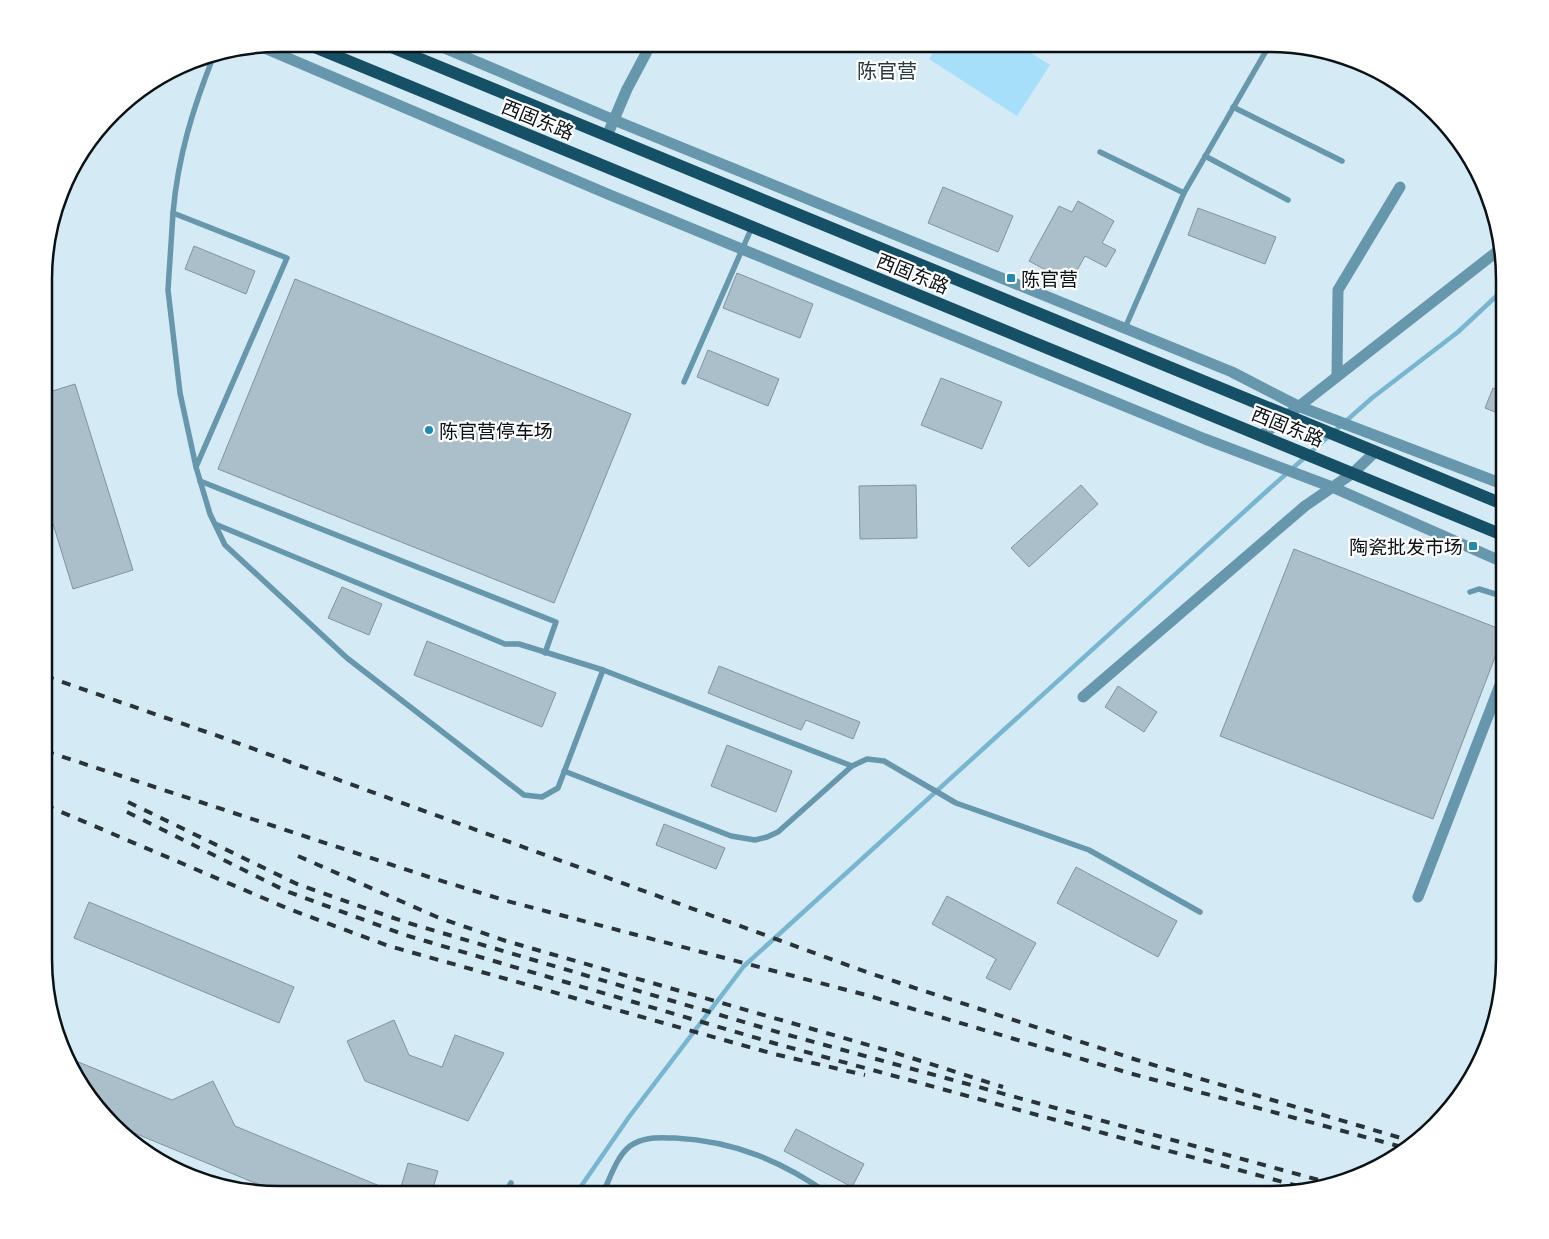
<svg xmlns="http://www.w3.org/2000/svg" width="1549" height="1239" font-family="'Exo 2','Noto Sans SC',sans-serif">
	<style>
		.green { fill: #a6dffa }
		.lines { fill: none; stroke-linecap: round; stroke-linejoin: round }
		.stream { stroke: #78b5d1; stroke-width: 4.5 }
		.building { fill: #aabfc9; stroke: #7f949d }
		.lane { stroke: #6797ac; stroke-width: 5.5 }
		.street { stroke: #6797ac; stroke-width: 11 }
		.primary { stroke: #165066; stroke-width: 12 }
		.rail { stroke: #2a3438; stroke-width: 4; stroke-dasharray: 9 9; stroke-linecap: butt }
		.poi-dot { fill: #1f8bb1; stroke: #fff; stroke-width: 2 }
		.labels { text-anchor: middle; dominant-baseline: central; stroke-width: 4.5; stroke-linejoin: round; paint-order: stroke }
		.street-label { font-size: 19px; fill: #0a1215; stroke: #fff }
		.poi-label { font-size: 19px; fill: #0a1215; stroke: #fff; text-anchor: start }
		.neighbourhood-label { font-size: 20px; fill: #273a42; stroke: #fff }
		.rim { fill: none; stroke: #0a1215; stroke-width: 2.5 }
	</style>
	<rect width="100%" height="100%" fill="#d4eaf5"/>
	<!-- green -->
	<polygon class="green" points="938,44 1017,44 1050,65 1017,116 929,59"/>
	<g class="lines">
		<!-- stream -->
		<polyline class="stream" points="575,1195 629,1117 744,966 1268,490 1372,398 1458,332 1505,288"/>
	</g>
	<!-- building -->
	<g class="building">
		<polygon points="943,187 1013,216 998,252 928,223"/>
		<polygon points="1078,201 1114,221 1102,243 1116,250 1106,267 1085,256 1070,283 1029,261 1059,206 1072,212"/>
		<polygon points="1198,208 1276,237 1265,264 1188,235"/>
		<polygon points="194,246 255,271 246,294 185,269"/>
		<polygon points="737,273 813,304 800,338 723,308"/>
		<polygon points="295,279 631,414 554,603 218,469"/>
		<polygon points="708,350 779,379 768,406 697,377"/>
		<polygon points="941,378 1002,402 982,449 921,425"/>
		<polygon points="75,384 133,570 73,589 45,498 46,393"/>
		<polygon points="1493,388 1505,392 1505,416 1485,408"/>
		<polygon points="916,485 917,538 860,539 859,486"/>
		<polygon points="1081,485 1098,504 1029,567 1011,548"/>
		<polygon points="1294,549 1505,631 1433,819 1220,736"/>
		<polygon points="342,587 382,604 369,635 328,618"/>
		<polygon points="427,641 556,693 542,727 414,675"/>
		<polygon points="719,666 860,722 853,739 806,720 801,730 708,693"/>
		<polygon points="1118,686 1157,712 1144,732 1105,707"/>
		<polygon points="727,745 792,771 776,812 711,786"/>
		<polygon points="664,824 725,848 716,869 656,845"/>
		<polygon points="1076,867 1177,921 1158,957 1057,903"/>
		<polygon points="947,896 1036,943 1010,990 986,978 996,959 932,924"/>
		<polygon points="89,902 294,987 279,1023 74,938"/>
		<polygon points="394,1020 409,1055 442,1067 455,1035 504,1053 468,1121 365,1081 347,1041"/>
		<polygon points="66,1057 172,1100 213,1081 235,1126 399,1194 408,1163 438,1171 431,1195 284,1195 115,1125 68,1064"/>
		<polygon points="796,1129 864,1164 852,1187 784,1151"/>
	</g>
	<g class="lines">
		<!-- lane -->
		<g class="lane">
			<path d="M 214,55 C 193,108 178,156 173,213 L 287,258 L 196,467 L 210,514 L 225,545 L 347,658 L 524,795 L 542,797 L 558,788 L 603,670 L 852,766"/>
			<polyline points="1233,107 1342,161"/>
			<polyline points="1100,152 1184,193"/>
			<polyline points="1205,156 1288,200"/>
			<polyline points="173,213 168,290 180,393 196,467"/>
			<polyline points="1125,328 1184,193 1270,44"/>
			<polyline points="684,382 752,227"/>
			<polyline points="200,481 556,622 545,653"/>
			<polyline points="215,524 505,644 519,644 603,670"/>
			<polyline points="1470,592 1479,589 1505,597"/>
			<polyline points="564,771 731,836 755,840 767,837 778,832 852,766 867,759 884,761 956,803 1089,850 1200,912"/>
			<polyline points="504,1195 511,1183"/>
			<path d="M 602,1195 C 610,1179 616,1157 630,1146 C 644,1136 659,1138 675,1138 C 734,1141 782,1161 830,1195"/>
		</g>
		<!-- street -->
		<g class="street">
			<polyline points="435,44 614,120 1232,372 1298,406 1505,485"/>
			<polyline points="262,47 610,195 1205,439 1332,487 1505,563"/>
			<polyline points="1359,61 1431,110"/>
			<polyline points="607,136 627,89 651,44"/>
			<polyline points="1337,376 1338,290 1400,187"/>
			<polyline points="1261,436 1499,250"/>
			<polyline points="1083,697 1305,506 1353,473 1375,452"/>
			<polyline points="1418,897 1505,672"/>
		</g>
		<!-- primary -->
		<g class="primary">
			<polyline points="307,44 1505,536"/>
			<polyline points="384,44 1505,505"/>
		</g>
		<!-- rail -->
		<g class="rail">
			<polyline points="45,676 221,737 872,974 1137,1060 1411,1141"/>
			<polyline points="45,751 429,877 507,901 866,995 1129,1073 1402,1147"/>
			<polyline points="128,802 297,884 405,922 781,1033 1330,1183"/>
			<polyline points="45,805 289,909 389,946 774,1054 865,1075"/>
			<polyline points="127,812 286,891 405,935 777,1044 1305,1188"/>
			<polyline points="298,856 437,917 506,941 896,1053 1003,1087"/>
		</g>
	</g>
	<!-- markers -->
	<g class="poi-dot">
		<rect x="1006" y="273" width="10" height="10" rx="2.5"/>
		<circle cx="429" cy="430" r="5"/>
		<rect x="1468" y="541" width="10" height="10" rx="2.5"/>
	</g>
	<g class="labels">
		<!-- street labels -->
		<g class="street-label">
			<text transform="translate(538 119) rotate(22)">西固东路</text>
			<text transform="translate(913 273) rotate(22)">西固东路</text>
			<text transform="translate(1288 426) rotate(22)">西固东路</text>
		</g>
		<!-- poi labels -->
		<g class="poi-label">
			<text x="1021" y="278">陈官营</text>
			<text x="439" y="430">陈官营停车场</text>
			<text x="1463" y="546" text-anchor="end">陶瓷批发市场</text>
		</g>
		<!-- neighbourhood labels -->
		<g class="neighbourhood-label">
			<text x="887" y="70">陈官营</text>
		</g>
	</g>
	<!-- crop -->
	<path d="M0 0H1549V1239H0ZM279 52H1269A227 227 0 0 1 1496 279V959A227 227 0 0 1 1269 1186H279A227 227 0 0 1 52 959V279A227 227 0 0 1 279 52Z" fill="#fff" fill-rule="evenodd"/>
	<path class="rim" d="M279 52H1269A227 227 0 0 1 1496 279V959A227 227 0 0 1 1269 1186H279A227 227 0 0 1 52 959V279A227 227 0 0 1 279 52Z"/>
</svg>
